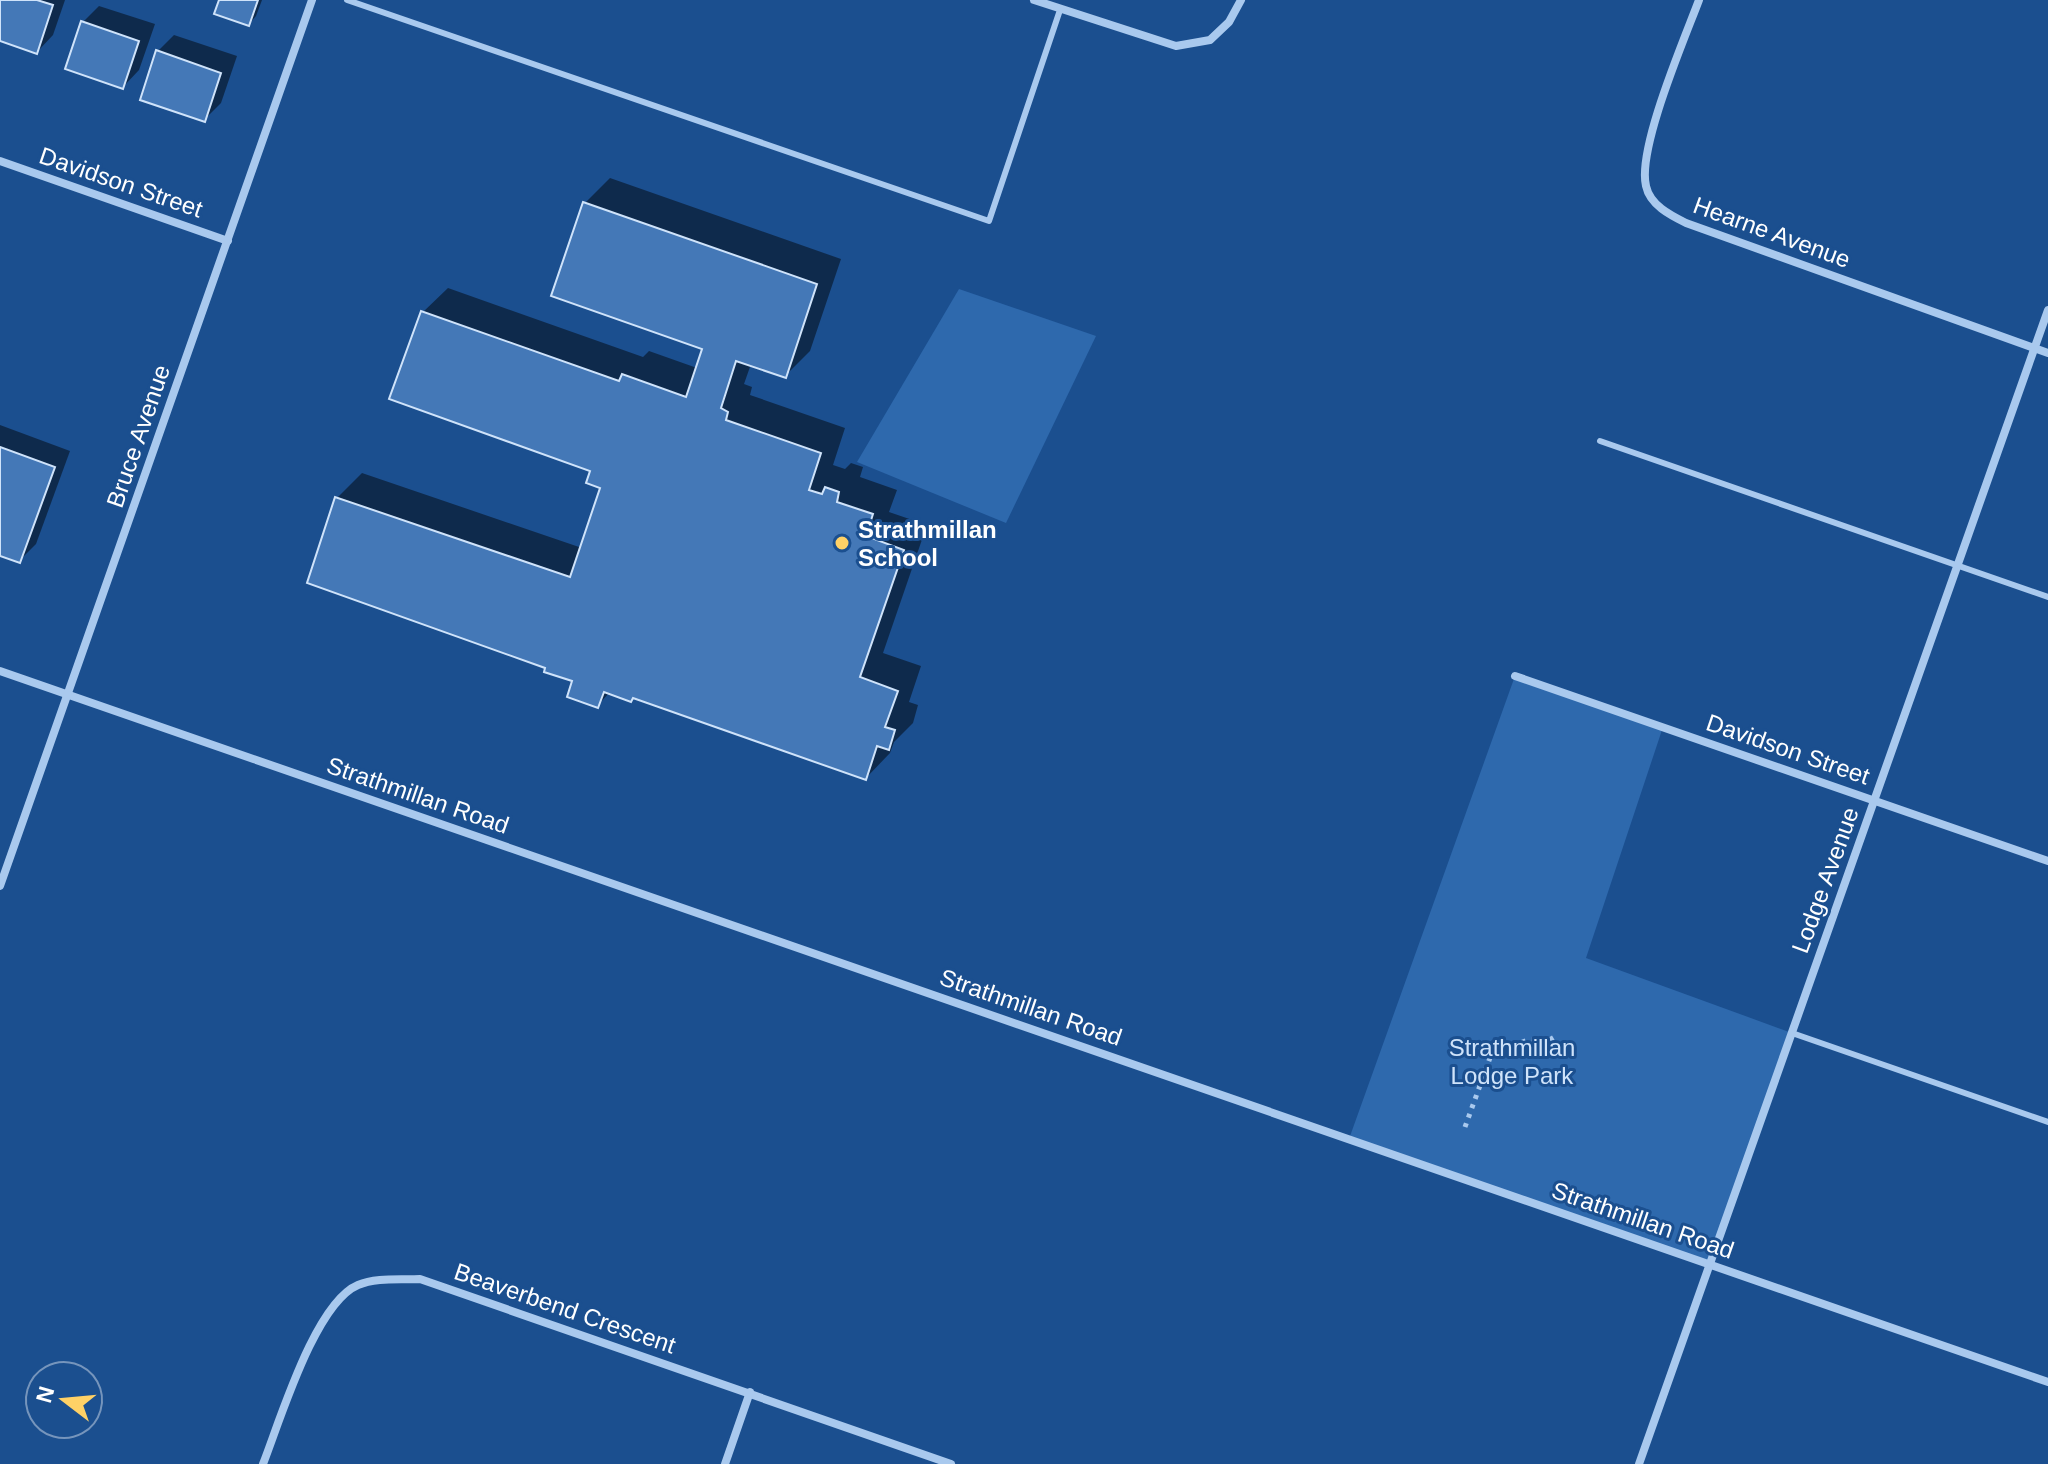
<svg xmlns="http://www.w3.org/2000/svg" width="2048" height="1464" font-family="Helvetica,sans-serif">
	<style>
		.green { fill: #2e69ad }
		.shadow { fill: #0007 }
		.building { fill: #4478b7; stroke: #cfe3fa; stroke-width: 2 }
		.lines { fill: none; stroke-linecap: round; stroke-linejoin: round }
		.path { stroke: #a9c9ee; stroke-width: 5; stroke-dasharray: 4 6; stroke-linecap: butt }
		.lane { stroke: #a9c9ee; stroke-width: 6 }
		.street { stroke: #a9c9ee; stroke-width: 8 }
		.poi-dot { fill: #ffd166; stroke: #1b4f8f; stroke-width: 3 }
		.labels { text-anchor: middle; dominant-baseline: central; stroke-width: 6; stroke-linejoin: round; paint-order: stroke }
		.street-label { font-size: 24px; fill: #fff; stroke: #1b4f8f }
		.poi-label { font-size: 24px; font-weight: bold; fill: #fff; stroke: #1b4f8f; text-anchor: start }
		.park-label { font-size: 24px; fill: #cfe3fa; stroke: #1b4f8f }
	</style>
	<rect width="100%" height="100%" fill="#1b4f8f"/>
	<!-- green -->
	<g class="green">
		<polygon points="959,289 1096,336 1006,523 857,462"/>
		<polygon points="1515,676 1663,727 1586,958 1792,1033 1710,1264 1349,1139"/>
	</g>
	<!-- shadow -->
	<g class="shadow">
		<polygon points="0,0 65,0 53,35 37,52 0,39"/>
		<polygon points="221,0 262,0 256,16 249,24"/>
		<polygon points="99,6 155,24 139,70 123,87 83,22"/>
		<polygon points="174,35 237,56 221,103 204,120 158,51"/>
		<polygon points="610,178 841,259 810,351 785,376 751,364 744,384 752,387 750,395 845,428 833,465 845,469 851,463 863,467 860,477 897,490 889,512 927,525 883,653 921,666 909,702 918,705 913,723 894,742 890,753 866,778 633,697 610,692 598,705 574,680 547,666 337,498 362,473 582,548 603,487 592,470 423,312 448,288 643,357 649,351 697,368 704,347 585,203"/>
		<polygon points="0,425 70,451 36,544 19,561 0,554"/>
	</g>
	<!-- building -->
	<g class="building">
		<polygon points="0,0 37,0 53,5 37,54 0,41"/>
		<polygon points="219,0 258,0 249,26 214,14"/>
		<polygon points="81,21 139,41 123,89 65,69"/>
		<polygon points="156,50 221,73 205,122 140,100"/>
		<polygon points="583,202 817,284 786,378 736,361 721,408 728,412 726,420 821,453 809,490 822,494 825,487 839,492 837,502 873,514 866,536 904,550 860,677 898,691 885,727 895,730 889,750 877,746 866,780 633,698 631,702 604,692 598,708 567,697 572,681 544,672 545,668 307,583 335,497 570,577 600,488 586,483 590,471 389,399 421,311 619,381 622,374 686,397 702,349 551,296"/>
		<polygon points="0,447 55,467 20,563 0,556"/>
	</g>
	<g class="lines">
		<!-- path -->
		<polyline class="path" points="1465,1127 1491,1055 1530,1039 1544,1043 1556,1036"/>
		<!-- lane -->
		<g class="lane">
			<polyline points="347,0 989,221 1060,10"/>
			<polyline points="1600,441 2048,597"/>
			<polyline points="1792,1033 2048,1122"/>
		</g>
		<!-- street -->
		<g class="street">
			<polyline points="1034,0 1176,46 1210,40 1229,22 1241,0"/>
			<path d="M 1699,0 C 1684,40 1637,149 1646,186 C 1650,205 1670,215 1686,223 L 2048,353"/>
			<polyline points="0,161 228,241"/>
			<polyline points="0,671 2048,1382"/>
			<polyline points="1515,676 2048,861"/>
			<polyline points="0,886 312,0"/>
			<path d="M 263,1464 C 280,1421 315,1303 358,1285 C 376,1277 400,1280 420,1279 L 951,1464"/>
			<polyline points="725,1464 750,1392"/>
			<polyline points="1639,1464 2048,310"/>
		</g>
	</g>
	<!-- markers -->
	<circle class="poi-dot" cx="842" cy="543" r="8"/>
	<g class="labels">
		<!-- street labels -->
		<g class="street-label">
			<text transform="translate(121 182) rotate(19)">Davidson Street</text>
			<text transform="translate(1772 232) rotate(20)">Hearne Avenue</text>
			<text transform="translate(138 436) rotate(-71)">Bruce Avenue</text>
			<text transform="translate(1788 749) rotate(19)">Davidson Street</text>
			<text transform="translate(418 795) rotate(19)">Strathmillan Road</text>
			<text transform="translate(1825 880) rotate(-70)">Lodge Avenue</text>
			<text transform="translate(1031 1007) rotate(19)">Strathmillan Road</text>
			<text transform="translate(1643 1220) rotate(19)">Strathmillan Road</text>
			<text transform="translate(565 1308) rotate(19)">Beaverbend Crescent</text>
		</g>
		<!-- poi labels -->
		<g class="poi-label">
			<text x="858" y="529">Strathmillan<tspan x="858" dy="28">School</tspan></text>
		</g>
		<!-- park labels -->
		<g class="park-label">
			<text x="1512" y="1047">Strathmillan<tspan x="1512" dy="28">Lodge Park</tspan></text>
		</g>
	</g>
	<!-- north arrow -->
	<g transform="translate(64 1400) rotate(286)"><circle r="38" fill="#1b4f8f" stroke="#7695bc" stroke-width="2"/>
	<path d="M0-6L14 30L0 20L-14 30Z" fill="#ffd166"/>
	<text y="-12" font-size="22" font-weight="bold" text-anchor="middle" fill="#ffffff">N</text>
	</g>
</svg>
